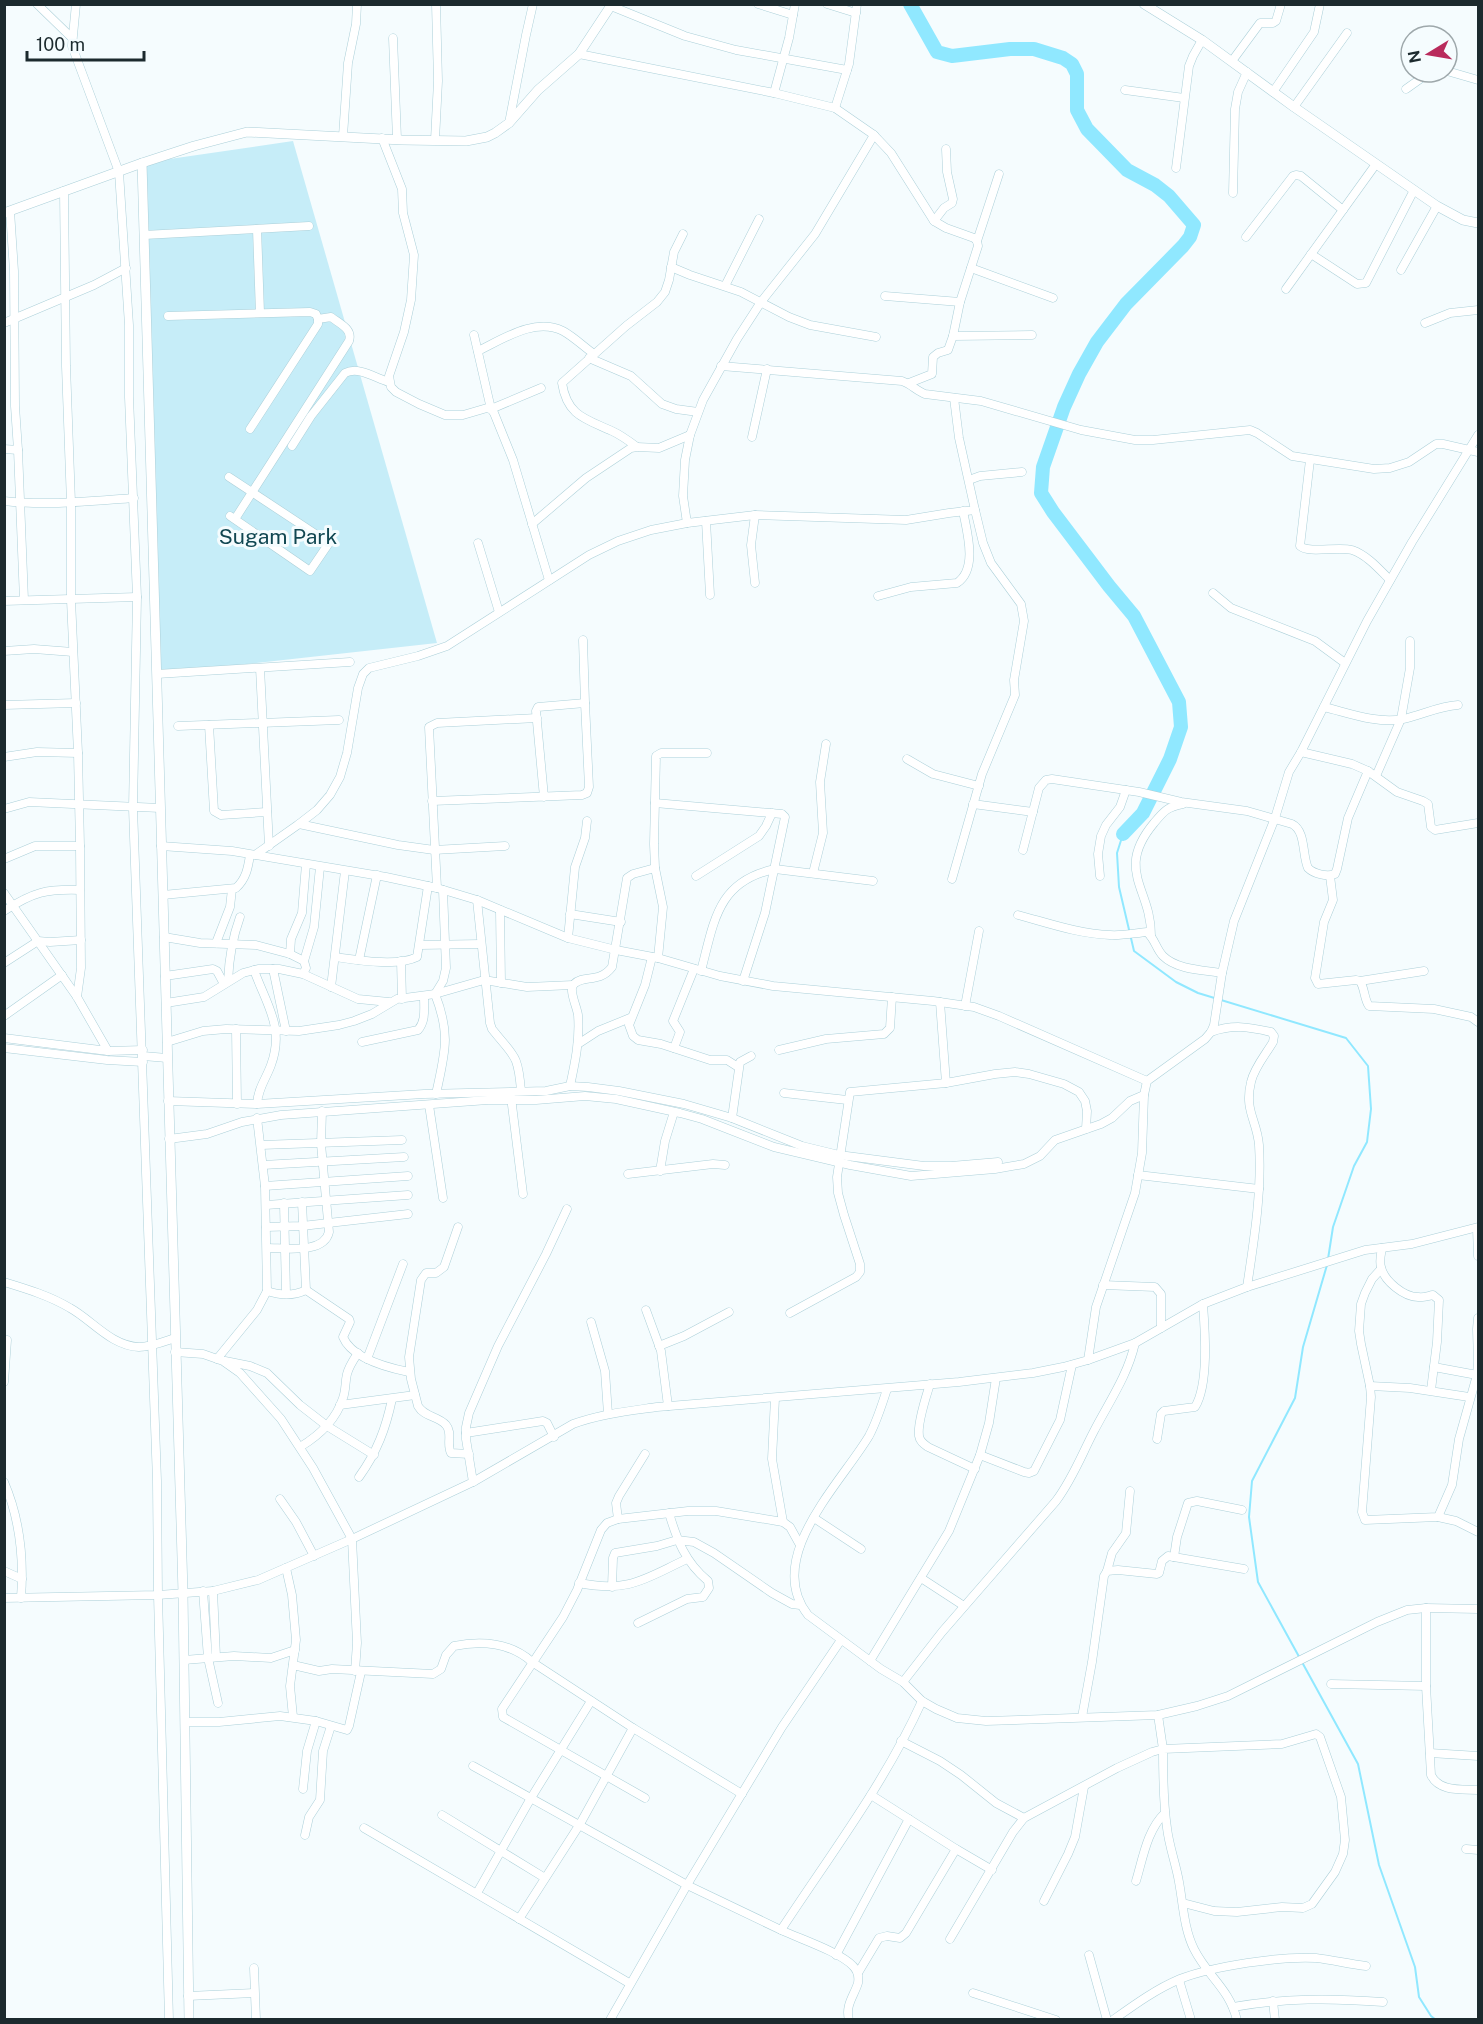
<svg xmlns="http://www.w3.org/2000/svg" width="1483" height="2024" font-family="'Public Sans',sans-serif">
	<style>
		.green { fill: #c6edf8 }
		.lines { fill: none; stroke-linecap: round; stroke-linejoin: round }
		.stream { stroke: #90e8ff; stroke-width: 2 }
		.river { stroke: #90e8ff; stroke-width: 14 }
		.minor-casing { stroke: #acd0d9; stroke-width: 9 }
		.tertiary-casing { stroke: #acd0d9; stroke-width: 10 }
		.minor { stroke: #fff; stroke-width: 8 }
		.tertiary { stroke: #fff; stroke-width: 9 }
		.labels { text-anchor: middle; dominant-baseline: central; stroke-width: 6; stroke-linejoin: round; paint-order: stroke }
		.park-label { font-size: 21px; fill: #114752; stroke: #f5fcfe }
	</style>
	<rect width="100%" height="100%" fill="#f5fcfe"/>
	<!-- green -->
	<polygon class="green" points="293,141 437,643 157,674 142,163"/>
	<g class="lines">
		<!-- stream -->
		<g class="stream">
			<polyline points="1123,834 1117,853 1119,887 1134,951 1176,982 1198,993 1346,1038 1368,1066 1371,1109 1367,1142 1354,1166 1333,1227 1328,1259"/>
			<polyline points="1327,1265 1303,1347 1295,1398 1252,1481 1249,1517 1258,1582 1358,1764 1379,1865 1415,1967 1419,1997 1431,2016 1436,2020"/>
		</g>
		<!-- river -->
		<polyline class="river" points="910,4 937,52 952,56 1010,49 1034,49 1063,58 1072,64 1077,74 1077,110 1087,129 1127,170 1155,185 1169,196 1194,225 1190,237 1183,246 1126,304 1097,342 1079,374 1064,407 1043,467 1041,493 1053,512 1109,586 1134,616 1179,702 1181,727 1170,759 1143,813 1123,834"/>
		<defs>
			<g id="minor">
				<polyline points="37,4 72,38"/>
				<polyline points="76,4 72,46 119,172 129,325 129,397 137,597 133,808 157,1481 158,1595 169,2020"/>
				<polyline points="758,4 793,15"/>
				<polyline points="827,4 856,13"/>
				<polyline points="611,6 685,36 736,50 847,70"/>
				<polyline points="393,38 397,139"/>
				<polyline points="579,54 774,93 835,108 874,135 815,234 761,302 737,339 703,400 690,435 685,460 683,496 687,523 755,515 906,520 949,513 975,510 959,438 954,398"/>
				<polyline points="1232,61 1260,23 1273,23 1276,21 1281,4"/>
				<polyline points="1447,71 1478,80"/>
				<polyline points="1406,89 1430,72"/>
				<polyline points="1125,90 1184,98"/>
				<polyline points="1273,92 1314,32 1320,4"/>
				<polyline points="774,93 789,38 795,4"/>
				<polyline points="1294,107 1347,33"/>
				<polyline points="835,108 849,64 857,4"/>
				<polyline points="509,123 526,35 533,4"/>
				<polyline points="874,135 891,153 934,221 946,228 974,238 977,241 978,246 960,302 953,336 948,350 938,353 933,357 932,374 909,383"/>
				<polyline points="343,136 348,63 356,24 357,4"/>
				<polyline points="382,138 402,189 403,213 414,255 411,300 404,332 389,376 391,387 396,392 419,404 445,415 463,415 487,408 491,409 494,413 513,460 549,580"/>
				<polyline points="435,140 438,81 436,4"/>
				<polyline points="1176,168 1189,66 1193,56 1202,40"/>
				<polyline points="64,191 66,366 71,503 71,600 78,753 80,846 81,968 77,997"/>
				<polyline points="1233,193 1235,109 1238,92 1247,72"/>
				<polyline points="10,211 14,271 15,406 18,450 24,600"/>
				<polyline points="934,221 944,208 952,203 953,199 947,172 946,149"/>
				<polyline points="257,229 260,313"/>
				<polyline points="144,235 309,226"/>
				<polyline points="1246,237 1293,176 1296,175 1301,176 1343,210"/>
				<polyline points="977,241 999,174"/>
				<polyline points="1311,254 1357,284 1366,283 1414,190"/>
				<polyline points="671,267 690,275 741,292 789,317 810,325 876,337"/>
				<polyline points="971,268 1053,298"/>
				<polyline points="1401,270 1437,206"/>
				<polyline points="725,286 759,219"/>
				<polyline points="1286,289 1376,164"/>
				<polyline points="885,296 960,302"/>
				<polyline points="168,316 310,312 316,314 318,319 318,324 250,429"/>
				<polyline points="4,323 94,285 126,268"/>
				<polyline points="1425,323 1450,313 1478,310"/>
				<polyline points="474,335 491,409 541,388"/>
				<polyline points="953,336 1032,335"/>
				<path d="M 478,351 C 503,339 535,317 563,331 C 574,337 584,347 594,354"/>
				<polyline points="589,358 631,376 662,404 676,409 698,412"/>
				<path d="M 721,366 L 902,381 C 911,384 917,391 925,394 L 981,401 L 1081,430 L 1135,440 L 1153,440 L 1250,430 L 1257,433 L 1292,456 L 1374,469 L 1390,468 L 1409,462 L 1436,444 L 1443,444 L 1478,452"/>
				<polyline points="752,437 767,369"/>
				<path d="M 292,446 L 311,416 L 345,373 C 359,366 375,378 389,382"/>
				<path d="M 637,447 C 629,441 621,435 612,431 C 586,419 567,416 562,383 L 626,326 L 657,302 L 665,292 L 669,280 L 674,252 L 683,234"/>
				<polyline points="4,449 18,450"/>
				<path d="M 1310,460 L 1300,546 C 1309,554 1338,546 1352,550 C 1367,555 1379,569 1390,580"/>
				<polyline points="229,477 329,543 310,571 230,516"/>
				<polyline points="969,480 980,476 1022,472"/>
				<path d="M 4,501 C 47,506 91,501 134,498"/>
				<path d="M 235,519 L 349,341 C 353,329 340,324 331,317 L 318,319"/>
				<polyline points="706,521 710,595"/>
				<polyline points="532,524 586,478 631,448 637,447 659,448 690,435"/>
				<polyline points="478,543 499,612"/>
				<polyline points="755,583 751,545 755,515"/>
				<polyline points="1213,593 1231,608 1315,641 1345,663"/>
				<path d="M 878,596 L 911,587 L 957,583 C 978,569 967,532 963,511"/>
				<polyline points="4,601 137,597"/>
				<polyline points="583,640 585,703"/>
				<polyline points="4,651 34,649 73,652"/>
				<polyline points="260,668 269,846"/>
				<polyline points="157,674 350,662"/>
				<polyline points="4,705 76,703"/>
				<path d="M 1324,707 C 1349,713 1377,724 1403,719 C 1422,715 1439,706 1458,705"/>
				<polyline points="209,725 214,811 221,815 267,812"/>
				<polyline points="178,726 339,720"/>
				<polyline points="1301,752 1352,764 1368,771 1397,792 1423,801 1428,804 1431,827 1435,830 1478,823"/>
				<polyline points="4,757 37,752 78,753"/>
				<polyline points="907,759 933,774 979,786"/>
				<polyline points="1376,776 1401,719 1410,668 1410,641"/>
				<polyline points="432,801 582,795 587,793 589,787 585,703 538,707 536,711 544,797"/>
				<polyline points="655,803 782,814 785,817 765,913 743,981"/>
				<polyline points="973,804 1033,812"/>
				<polyline points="4,809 29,802 160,808"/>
				<polyline points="299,824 398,845 434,850 505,846"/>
				<polyline points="161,846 232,851 386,877 437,888 477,900 568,938 616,950 658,958 720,976 773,986 933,1001 974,1007 999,1016 1147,1081"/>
				<path d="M 1023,850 L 1039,788 L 1046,780 L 1052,779 L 1139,792 L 1181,802 L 1247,811 L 1292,824 C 1306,831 1302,855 1308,868 C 1314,874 1327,877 1335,874 L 1337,869 L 1348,818 L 1368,771"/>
				<polyline points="255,855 299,824 317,810 330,795 340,777 347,753 358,688 363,674 369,668 418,656 447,646 589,555 618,541 651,530 687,523"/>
				<polyline points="4,859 35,846 80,846"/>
				<polyline points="813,873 823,833 820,782 826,744"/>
				<polyline points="696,876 759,836 766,826 772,813"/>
				<polyline points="1100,876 1098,854 1101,836 1106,825 1120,807 1126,790"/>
				<path d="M 1330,876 L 1333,900 L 1324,922 L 1315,978 L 1318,984 L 1356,980 L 1360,981 C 1365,989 1364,999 1369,1006 L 1434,1009 L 1471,1017 L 1478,1022"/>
				<polyline points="952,879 982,774 1015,695 1014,680 1024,621 1021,604 991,563 983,543 975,510"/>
				<polyline points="437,888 429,727 437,723 537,718"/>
				<polyline points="4,893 77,997 108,1051"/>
				<path d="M 163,895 L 236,888 C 246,879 248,868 250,855"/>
				<path d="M 477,900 L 490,1023 L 492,1029 C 514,1057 518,1053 521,1091"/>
				<polyline points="500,910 501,983"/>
				<path d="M 4,911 C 33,892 46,889 80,890"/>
				<polyline points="570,914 621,922"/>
				<path d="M 1018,915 C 1048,923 1079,934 1110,935 C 1122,936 1135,933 1147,932 C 1155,939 1156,949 1163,956 C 1177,970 1204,970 1222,973"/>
				<path d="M 1151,936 C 1152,889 1114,871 1154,823 C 1164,811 1167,807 1183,804"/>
				<polyline points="164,937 200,943 256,945 290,954 304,961 306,968 303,974"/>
				<polyline points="568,938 575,867 585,838 587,821"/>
				<polyline points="216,943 230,907 232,889"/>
				<polyline points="420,945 481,944"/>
				<polyline points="290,954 291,939 302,913 306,864"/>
				<path d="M 335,957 C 357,960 397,967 417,957 L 428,886"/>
				<polyline points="652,957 645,985 629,1025 633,1036 638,1040 661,1044 710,1060 727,1060 738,1067"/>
				<polyline points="658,958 663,907 655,868 654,844 656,756 661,753 707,753"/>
				<polyline points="359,960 377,875"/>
				<polyline points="304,961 314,927 320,867"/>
				<polyline points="401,961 402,999"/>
				<polyline points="4,963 38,941 50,942 81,940"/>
				<polyline points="273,969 286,1031"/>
				<path d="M 254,970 C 266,1004 285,1027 271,1065 C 266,1079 258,1088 257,1104"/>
				<path d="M 701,971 C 714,922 717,881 775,869 L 873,881"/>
				<polyline points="165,976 213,969 217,971 224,984"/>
				<path d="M 228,981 C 229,958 232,939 240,917"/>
				<polyline points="1360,981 1424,971"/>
				<polyline points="331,987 345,871"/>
				<polyline points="940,1002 946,1083"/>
				<polyline points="166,1003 204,997 243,973 258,969 279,969 303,974 358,999 389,1002"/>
				<polyline points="965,1006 979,931"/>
				<polyline points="4,1016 62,975"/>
				<polyline points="236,1029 237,1104"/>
				<path d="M 1211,1032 C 1233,1024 1249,1027 1271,1032 L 1274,1036 L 1273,1042 C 1266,1054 1254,1068 1251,1082 C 1244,1111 1257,1120 1259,1145 C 1262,1192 1254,1240 1247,1287"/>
				<polyline points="4,1038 108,1051 143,1050"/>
				<polyline points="167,1042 203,1031 226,1029 299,1031 339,1025 354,1021 372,1014 397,999 435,994 484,980 527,987 573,985"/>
				<path d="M 362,1042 L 418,1030 C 426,1021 424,1009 424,996"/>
				<polyline points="578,1044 598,1031 630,1018"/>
				<polyline points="4,1048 107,1060 143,1062"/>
				<polyline points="674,1048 680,1032 673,1021 694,969"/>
				<polyline points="779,1050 826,1039 884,1034 890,1028 892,997"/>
				<polyline points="143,1056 167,1058"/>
				<path d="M 570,1086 C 575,1063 580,1040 578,1015 C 577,1007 568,989 574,984 C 584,974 599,984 612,967 L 627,878 L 633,874 L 655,868"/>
				<polyline points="784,1093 847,1100"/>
				<path d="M 436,1094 C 445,1052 451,1035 435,994 L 443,981 L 446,968 L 443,890"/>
				<polyline points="511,1097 523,1194"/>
				<polyline points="168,1101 257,1104 424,1094 546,1091 570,1086 588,1087 619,1091 684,1104 732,1118 802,1146 839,1155 924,1166 951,1166 998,1162"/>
				<polyline points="429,1105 443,1198"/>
				<polyline points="732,1118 740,1062 751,1056"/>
				<polyline points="169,1139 207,1134 242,1122 281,1115 488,1100 536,1100 585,1096 616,1099 680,1113 702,1119 774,1147 850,1165 911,1176 995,1169 1024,1164 1040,1156 1055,1140 1101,1124 1112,1118 1130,1101 1144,1095"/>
				<polyline points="261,1145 402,1140"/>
				<polyline points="263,1165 404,1157"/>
				<polyline points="660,1171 665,1141 674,1112"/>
				<polyline points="628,1174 713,1164 725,1165"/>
				<polyline points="1138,1175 1259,1189"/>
				<polyline points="265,1186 408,1176"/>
				<polyline points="284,1203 286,1294"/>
				<polyline points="266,1205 408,1195"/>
				<polyline points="266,1227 302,1226 408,1214"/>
				<path d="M 458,1227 L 444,1267 L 436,1273 L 426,1273 L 421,1280 L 409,1357 L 411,1379 L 418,1406 C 424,1417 438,1416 446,1425 C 453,1433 446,1444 451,1453 L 469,1454"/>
				<polyline points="1477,1228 1478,1256"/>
				<path d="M 267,1248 C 286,1248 324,1254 329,1232 L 321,1144 L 322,1111"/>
				<path d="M 1382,1248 C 1381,1254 1379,1261 1381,1267 C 1384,1281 1404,1297 1418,1297 C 1423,1298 1428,1296 1433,1295 L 1439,1300 L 1437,1342 L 1431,1390"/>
				<polyline points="1381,1269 1372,1279 1365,1293 1361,1304 1359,1331 1361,1344 1370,1386 1371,1397 1362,1512 1365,1520 1438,1517 1452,1485 1459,1439 1477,1375 1478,1362 1477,1329 1478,1318"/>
				<path d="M 4,1282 C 27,1289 50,1296 70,1308 C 92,1320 111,1346 139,1347 C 151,1347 163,1342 175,1338"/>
				<polyline points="1103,1285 1155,1287 1161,1294 1161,1328"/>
				<path d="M 306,1290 L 349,1319 L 350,1322 L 343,1337 C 352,1359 389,1368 409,1372"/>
				<path d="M 267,1291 C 279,1295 294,1296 306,1290 L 302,1202"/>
				<polyline points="646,1310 661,1351 668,1406"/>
				<polyline points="790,1313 856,1277 860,1272 860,1264 844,1215 838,1193 837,1177 850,1092 946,1083 995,1074 1015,1072 1029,1074 1064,1084 1079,1092 1085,1101 1087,1111 1086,1129"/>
				<polyline points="591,1322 605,1371 608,1414"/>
				<polyline points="1135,1343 1088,1360 1096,1307 1135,1193 1142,1153 1144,1095 1147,1081 1205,1039 1211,1032 1214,1025 1222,973 1234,921 1275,818 1289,772 1301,752 1367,621 1412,542 1478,435"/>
				<polyline points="659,1346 684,1336 729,1312"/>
				<polyline points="175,1352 203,1354 223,1361 240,1373 281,1419 313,1468 352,1539 357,1643 355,1671"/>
				<polyline points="217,1359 257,1310 267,1291 265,1186 257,1118"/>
				<polyline points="367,1359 403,1264"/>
				<polyline points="225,1361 250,1366 267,1373 300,1405 327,1426 374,1455"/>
				<polyline points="1434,1367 1477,1375"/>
				<polyline points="4,1382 7,1340"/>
				<path d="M 930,1384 C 926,1397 917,1423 919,1436 C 920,1442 924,1444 928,1447 L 975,1469"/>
				<polyline points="1370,1386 1410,1388 1469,1397"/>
				<path d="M 887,1389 C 882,1405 877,1421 869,1436 C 841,1483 763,1558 808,1615 L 881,1669 L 903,1682 L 922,1701 L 936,1709 L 957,1718 L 986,1721 L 1158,1715 L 1197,1706 L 1228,1696 L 1377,1622 L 1407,1610 L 1426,1608 L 1478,1609"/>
				<polyline points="775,1398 772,1459 783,1522"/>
				<polyline points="340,1405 415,1395"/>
				<polyline points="466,1433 543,1421 547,1423 554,1437"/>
				<path d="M 1157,1439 L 1161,1414 L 1164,1411 L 1195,1407 C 1209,1384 1205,1331 1203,1304"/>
				<path d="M 300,1447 C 320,1435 336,1420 343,1398 C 346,1390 345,1382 347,1374 C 349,1366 354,1359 358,1353"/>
				<polyline points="980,1455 1024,1472 1029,1473 1034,1471 1060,1420 1072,1365"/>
				<path d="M 359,1477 C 377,1452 386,1428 392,1399"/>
				<path d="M 4,1482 C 20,1519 24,1558 21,1598"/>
				<polyline points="473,1482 466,1439 466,1427 469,1413 498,1346 546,1254 567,1209"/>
				<polyline points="280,1499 296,1522 314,1556"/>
				<polyline points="1438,1517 1456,1521 1478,1532"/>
				<polyline points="814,1518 861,1549"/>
				<polyline points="618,1519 616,1503 619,1496 645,1454"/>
				<polyline points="1174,1557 1177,1537 1188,1503 1197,1501 1242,1510"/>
				<polyline points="286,1568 292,1595 296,1640 290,1686 293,1717"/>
				<polyline points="4,1571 22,1579"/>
				<polyline points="1107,1571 1112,1553 1126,1533 1130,1491"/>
				<polyline points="921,1578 964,1606"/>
				<path d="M 579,1583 C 629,1593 644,1579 687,1559"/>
				<polyline points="612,1587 613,1558 615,1553 657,1546 677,1540 694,1542 714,1553 772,1593 792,1604 800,1605"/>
				<polyline points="203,1591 208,1658 218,1703"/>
				<polyline points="213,1591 216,1657"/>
				<path d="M 4,1598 L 158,1595 L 213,1591 L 258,1580 L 352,1539 L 473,1482 L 573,1424 C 600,1414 629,1411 657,1407 L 959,1382 L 1033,1373 L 1063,1367 L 1088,1360"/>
				<path d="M 1426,1608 L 1426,1686 L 1431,1775 C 1439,1792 1462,1789 1478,1790"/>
				<path d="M 638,1623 L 687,1599 L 703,1597 L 709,1588 L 708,1581 C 685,1562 677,1540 669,1513"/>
				<polyline points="184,1660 234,1656 271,1658 295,1650"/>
				<polyline points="870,1661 949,1531 980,1455 989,1423 996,1378"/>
				<path d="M 293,1665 L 319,1671 L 332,1669 L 433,1674 L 441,1669 L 446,1655 L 454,1646 C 482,1640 511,1643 532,1662 L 633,1728 L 742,1794"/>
				<path d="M 903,1682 L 942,1632 L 1056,1501 C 1073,1478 1081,1456 1094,1431 C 1109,1402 1128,1375 1135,1343 L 1203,1304 L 1247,1287 L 1365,1250 L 1412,1244 L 1478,1227"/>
				<polyline points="1331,1684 1426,1686"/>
				<polyline points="1082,1717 1092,1662 1104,1576 1107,1571 1118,1570 1157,1574 1159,1573 1162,1561 1168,1556 1244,1569"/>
				<polyline points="185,1722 219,1722 280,1716 316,1721 347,1730 349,1726 361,1672"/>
				<polyline points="901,1741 940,1761 961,1775 996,1803 1024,1818"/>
				<polyline points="1430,1753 1478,1756"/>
				<polyline points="473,1766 687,1885 781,1930"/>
				<polyline points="303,1789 307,1751 316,1721"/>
				<polyline points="871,1795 956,1849 992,1870"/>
				<polyline points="645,1798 503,1717 502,1709 563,1617 577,1590 601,1530 607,1523 618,1519 688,1511 716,1511 783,1522 790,1527 800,1545"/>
				<polyline points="442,1815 545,1878"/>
				<polyline points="364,1828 629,1983"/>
				<polyline points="305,1835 309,1817 320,1800 323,1751 331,1726"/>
				<polyline points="1466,1849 1478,1850"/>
				<path d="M 1136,1881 C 1143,1858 1147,1830 1165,1813"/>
				<polyline points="477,1893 531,1798 591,1701"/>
				<polyline points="1044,1901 1068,1854 1075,1837 1084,1787"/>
				<path d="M 1183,1903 L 1214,1911 L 1237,1912 L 1282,1907 L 1303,1908 L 1312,1904 L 1335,1872 L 1343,1854 L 1345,1840 L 1341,1797 L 1320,1737 L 1316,1734 L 1282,1744 L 1163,1749 C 1163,1775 1163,1802 1167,1828 C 1169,1846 1176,1864 1179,1882 C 1183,1904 1184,1929 1194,1949 C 1208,1977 1229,1988 1237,2020"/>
				<polyline points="519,1919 580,1824 633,1728"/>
				<polyline points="950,1939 1013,1832 1024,1818 1117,1768 1152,1752 1163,1749 1158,1715"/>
				<polyline points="836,1955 909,1819"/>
				<polyline points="1089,1955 1107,2020"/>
				<polyline points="254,1968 256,2020"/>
				<polyline points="858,1973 879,1938 887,1936 900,1938 906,1933 956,1849"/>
				<polyline points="1179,1980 1191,2020"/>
				<polyline points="973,1993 1056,2020"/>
				<polyline points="188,1996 254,1993"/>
				<polyline points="1273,2001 1275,2020"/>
				<path d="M 1233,2007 C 1286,1998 1330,1998 1383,2002"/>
				<polyline points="610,2020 687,1885 782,1727 841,1640"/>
				<path d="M 849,2020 C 845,2005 854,1996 858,1983 C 859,1977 858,1971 853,1966 C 840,1952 800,1939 781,1930 C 830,1855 885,1783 922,1701"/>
				<path d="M 1113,2020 C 1134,2005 1156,1989 1180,1979 C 1213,1966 1281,1956 1316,1958 C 1333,1960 1349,1964 1366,1966"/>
			</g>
			<g id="tertiary">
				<polyline points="1144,4 1202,40 1294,107 1437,206 1463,220 1478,223"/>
				<polyline points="142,163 183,1593 189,2020"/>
				<polyline points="4,213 142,163 194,146 247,132 402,140 466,141 487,137 495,133 509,123 538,90 579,54 612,4"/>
			</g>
		</defs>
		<!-- minor casing -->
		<use href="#minor" class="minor-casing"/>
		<!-- tertiary casing -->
		<use href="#tertiary" class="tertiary-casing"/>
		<!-- minor -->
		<use href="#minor" class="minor"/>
		<!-- tertiary -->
		<use href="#tertiary" class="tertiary"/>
	</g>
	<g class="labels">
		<!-- park labels -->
		<g class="park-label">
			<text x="278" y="536">Sugam Park</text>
		</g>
	</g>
	<!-- border -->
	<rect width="1483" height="2024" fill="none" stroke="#1c2a2e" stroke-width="12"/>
	<!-- north arrow -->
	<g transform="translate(1429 54) rotate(259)"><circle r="28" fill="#f5fcfe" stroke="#9ea8ab" stroke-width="1.5"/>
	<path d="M0-4.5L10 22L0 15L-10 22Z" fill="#b92b5c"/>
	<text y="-9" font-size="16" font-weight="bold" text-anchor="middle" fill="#1c2a2e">N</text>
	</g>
	<!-- scale -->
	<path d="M27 51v9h117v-9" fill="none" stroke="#1c2a2e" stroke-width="3"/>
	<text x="36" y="51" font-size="18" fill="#1c2a2e" stroke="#f5fcfe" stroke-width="4.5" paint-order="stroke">100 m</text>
</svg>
